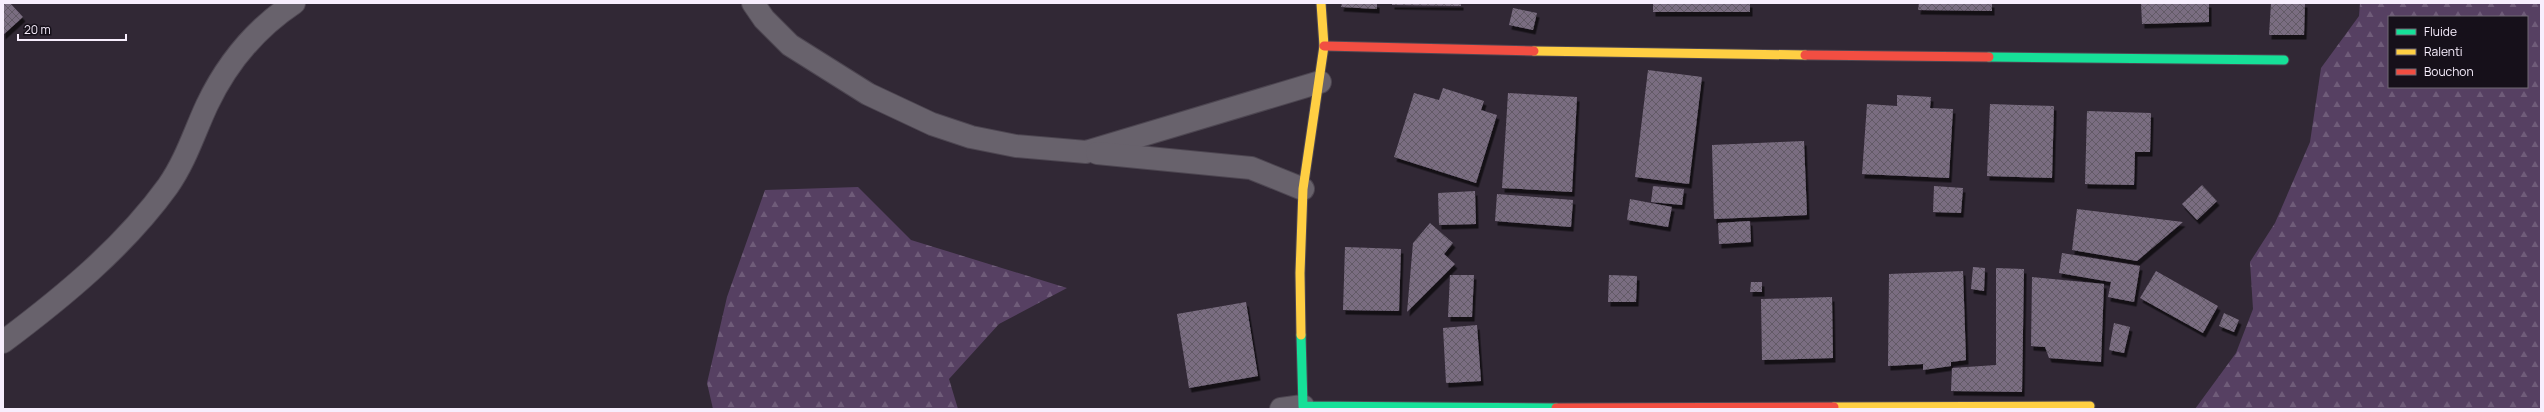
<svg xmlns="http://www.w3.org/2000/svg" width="2544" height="412" font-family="Manrope,sans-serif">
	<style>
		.forest { fill: url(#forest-firs); fill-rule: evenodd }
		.building { fill: url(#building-cross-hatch); filter: url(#shadow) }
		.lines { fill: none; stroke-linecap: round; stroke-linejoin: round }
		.street-casing { stroke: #4d4651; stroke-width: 24 }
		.fast-casing { stroke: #4d4651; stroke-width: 11 }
		.slow-casing { stroke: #4d4651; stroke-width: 11 }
		.jam-casing { stroke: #4d4651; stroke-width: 11 }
		.street { stroke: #68626c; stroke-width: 22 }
		.fast { stroke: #16e098; stroke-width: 9 }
		.slow { stroke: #ffcf43; stroke-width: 9 }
		.jam { stroke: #f24e42; stroke-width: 9 }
	</style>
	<defs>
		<pattern id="forest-firs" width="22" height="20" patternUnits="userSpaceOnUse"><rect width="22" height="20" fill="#564062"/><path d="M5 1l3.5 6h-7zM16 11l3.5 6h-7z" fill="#6f5c79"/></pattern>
		<pattern id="building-cross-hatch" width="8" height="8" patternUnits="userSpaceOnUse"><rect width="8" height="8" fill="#7a6d81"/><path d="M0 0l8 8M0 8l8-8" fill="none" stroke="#625a66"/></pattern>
		<filter id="shadow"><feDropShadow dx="2.5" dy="4.5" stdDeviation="0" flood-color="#0009"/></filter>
	</defs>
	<rect width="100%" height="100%" fill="#312835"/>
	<!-- forest -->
	<g class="forest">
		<path d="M 2360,3 L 2541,3 L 2541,409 L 2195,409 L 2236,353 L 2253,309 L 2250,262 L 2275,223 L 2310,142 L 2321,68 L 2359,16 ZM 2389,17 L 2527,17 L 2527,87 L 2389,87 Z"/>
		<polygon points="858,187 911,240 1067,288 999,324 949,379 958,409 713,409 707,383 727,297 765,190"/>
	</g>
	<!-- building -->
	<g class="building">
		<polygon points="3,3 10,3 23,17 3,35"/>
		<polygon points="1342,3 1377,3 1377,9 1341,7"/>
		<polygon points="1392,3 1461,3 1461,6 1392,5"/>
		<rect x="1653" y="3" width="97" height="9"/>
		<polygon points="1919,3 1992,3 1992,11 1918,10"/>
		<polygon points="2141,3 2209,3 2209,22 2142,24"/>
		<polygon points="2271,3 2305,3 2304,35 2269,35"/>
		<polygon points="1513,8 1537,13 1533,30 1509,25"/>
		<polygon points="1648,70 1702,77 1689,184 1635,177"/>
		<polygon points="1443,88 1484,101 1481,110 1497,115 1476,183 1394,157 1414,93 1439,100"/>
		<polygon points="1508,93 1577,97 1572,192 1502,188"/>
		<polygon points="1897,95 1931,97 1930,108 1953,109 1949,178 1862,174 1867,104 1897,106"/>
		<polygon points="1990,104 2054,106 2052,178 1987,176"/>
		<polygon points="2087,111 2151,113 2150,152 2135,152 2134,185 2085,184"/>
		<polygon points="1804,141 1807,215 1714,219 1712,145"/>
		<polygon points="2202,185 2217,201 2197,220 2182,204"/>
		<polygon points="1653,186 1684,189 1682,205 1651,202"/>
		<polygon points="1934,186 1963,188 1961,213 1933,212"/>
		<polygon points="1475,191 1476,224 1439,225 1438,193"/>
		<polygon points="1497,194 1573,200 1571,227 1495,221"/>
		<polygon points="1630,199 1672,207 1668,227 1627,220"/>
		<polygon points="2077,209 2183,222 2137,261 2072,250"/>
		<polygon points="1750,221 1751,242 1719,244 1718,223"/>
		<polygon points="1430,223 1453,243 1444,254 1455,264 1407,312 1413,243"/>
		<polygon points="1345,247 1401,249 1399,311 1343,310"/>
		<polygon points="2062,253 2140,266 2134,302 2108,297 2111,282 2059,273"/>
		<polygon points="1973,267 1985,268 1984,291 1971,289"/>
		<polygon points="1996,268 2024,269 2022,392 1951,391 1952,368 1996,365"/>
		<polygon points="1963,271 1966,360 1951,362 1951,366 1923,370 1923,364 1888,366 1889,274"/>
		<polygon points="2156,271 2218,306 2203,333 2140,298"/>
		<polygon points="1450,275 1474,275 1472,317 1448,317"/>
		<polygon points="1609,275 1637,276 1636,302 1608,302"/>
		<polygon points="2032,277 2104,284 2101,362 2049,358 2045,347 2031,346"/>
		<polygon points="1751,282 1762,282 1762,292 1750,292"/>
		<polygon points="1832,297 1833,358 1762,360 1761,299"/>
		<polygon points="1246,302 1258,376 1189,388 1177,314"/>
		<polygon points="2224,313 2239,320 2234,332 2219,326"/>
		<polygon points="2114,323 2130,327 2124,353 2109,350"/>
		<polygon points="1477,325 1481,381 1446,383 1443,328"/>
	</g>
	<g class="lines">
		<defs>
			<g id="street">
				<polyline points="753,3 764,19 790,45 868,94 932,124 971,137 1016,146 1086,152 1320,82"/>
				<polyline points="1097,153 1251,168 1303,189"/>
				<path d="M 3,342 C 63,297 124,247 168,186 C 186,160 194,133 207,105 C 227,63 255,29 294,3"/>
				<polyline points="1281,409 1303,406"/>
			</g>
			<g id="fast">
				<polyline points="1989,57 2284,60"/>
				<polyline points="1301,335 1303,406 1556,408"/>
			</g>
			<g id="slow">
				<polyline points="1534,51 1805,55"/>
				<polyline points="1301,335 1300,273 1303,189 1324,46 1321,3"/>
				<polyline points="1834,407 2090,406"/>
			</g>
			<g id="jam">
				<polyline points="1324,46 1534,51"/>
				<polyline points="1805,55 1989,57"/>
				<polyline points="1556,408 1834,407"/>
			</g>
		</defs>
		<!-- street casing -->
		<use href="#street" class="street-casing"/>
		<!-- fast casing -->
		<use href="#fast" class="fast-casing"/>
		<!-- slow casing -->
		<use href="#slow" class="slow-casing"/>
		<!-- jam casing -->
		<use href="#jam" class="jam-casing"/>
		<!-- street -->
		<use href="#street" class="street"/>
		<!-- fast -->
		<use href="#fast" class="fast"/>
		<!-- slow -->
		<use href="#slow" class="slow"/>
		<!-- jam -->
		<use href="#jam" class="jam"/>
	</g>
	<!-- border -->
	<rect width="2544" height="412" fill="none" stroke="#f7eefd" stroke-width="8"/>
	<!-- legend -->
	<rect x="2388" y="16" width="140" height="72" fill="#16101a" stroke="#706975"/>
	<rect x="2396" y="29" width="20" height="6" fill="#16e098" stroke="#706975"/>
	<text x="2424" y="36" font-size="12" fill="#f7eefd">Fluide</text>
	<rect x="2396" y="49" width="20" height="6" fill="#ffcf43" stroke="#706975"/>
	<text x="2424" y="56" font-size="12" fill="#f7eefd">Ralenti</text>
	<rect x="2396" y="69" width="20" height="6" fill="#f24e42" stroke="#706975"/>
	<text x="2424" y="76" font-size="12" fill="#f7eefd">Bouchon</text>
	<!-- scale -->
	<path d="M18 34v6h108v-6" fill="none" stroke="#f7eefd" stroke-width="2"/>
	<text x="24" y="34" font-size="12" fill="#f7eefd" stroke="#16101a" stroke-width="3" paint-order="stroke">20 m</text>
</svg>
